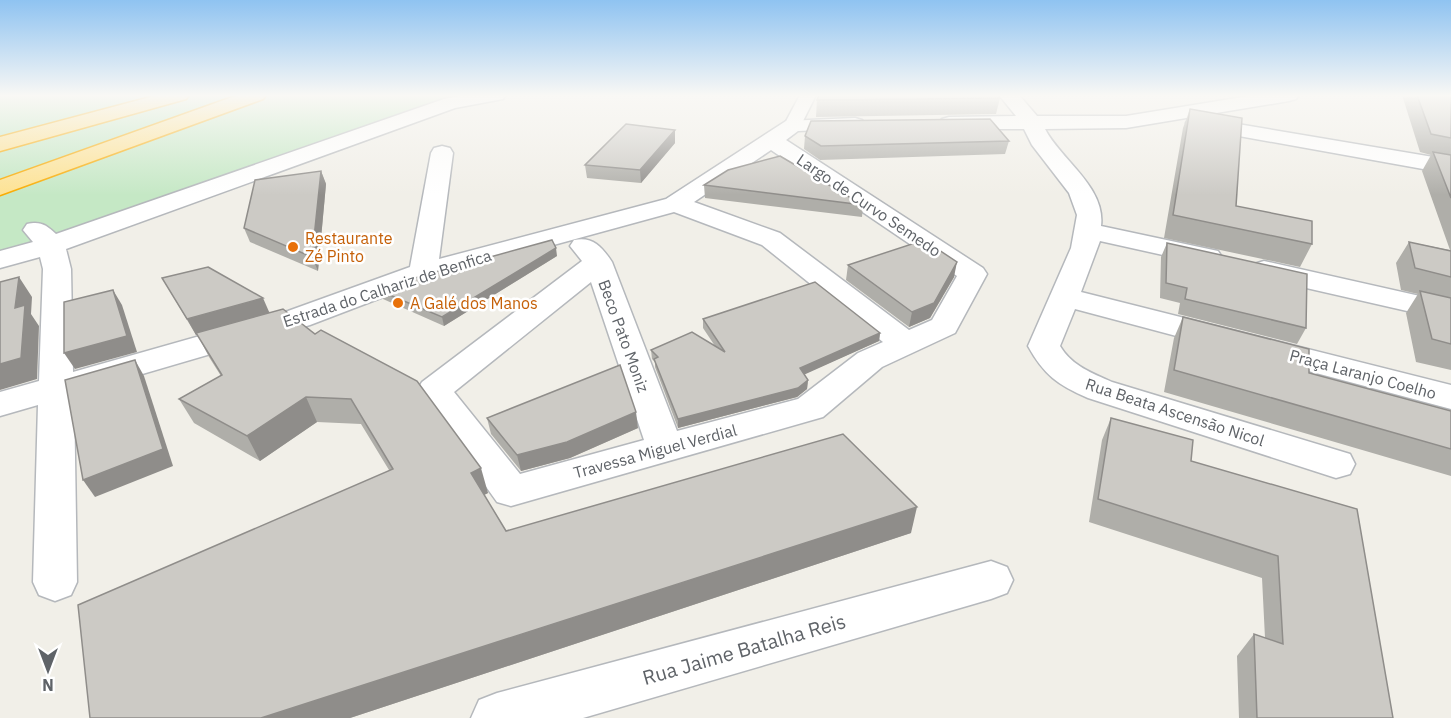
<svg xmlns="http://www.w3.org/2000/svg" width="1451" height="718" font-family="'IBM Plex Sans',sans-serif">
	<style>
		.green { fill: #c5e8c5 }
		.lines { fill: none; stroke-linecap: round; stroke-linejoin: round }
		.lane-casing { stroke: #b5b8bc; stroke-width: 3 }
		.street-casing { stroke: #b5b8bc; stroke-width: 3 }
		.highway-casing { stroke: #f9ab00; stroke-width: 3 }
		.lane { fill: #fff; fill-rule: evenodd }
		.street { fill: #fff; fill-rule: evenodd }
		.highway { fill: #fde293; fill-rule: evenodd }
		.wall { fill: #afaea9 }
		.shaded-wall { fill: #8f8d8a }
		.building { fill: #cccac5; stroke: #8f8d8a; stroke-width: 1.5 }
		.food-dot { fill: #e8710a; stroke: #fff; stroke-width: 2 }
		.labels { text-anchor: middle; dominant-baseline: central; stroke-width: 5; stroke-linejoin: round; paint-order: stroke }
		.street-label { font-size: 16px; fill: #5f6368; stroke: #fff }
		.food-label { font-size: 16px; fill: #c56008; stroke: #fff; text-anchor: start }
		.near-street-label { font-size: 20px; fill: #5f6368; stroke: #fff }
	</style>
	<rect width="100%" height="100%" fill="#f1efe8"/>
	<!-- green -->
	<polygon class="green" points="0,95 465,95 402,113 233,174 0,252"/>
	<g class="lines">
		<defs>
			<polygon id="lane" points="800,95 816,95 799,129 787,129 784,125"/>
			<g id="street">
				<path d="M 464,95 L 506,95 L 503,99 L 455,108 L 66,249 L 71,269 L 73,372 L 288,311 L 410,267 L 431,153 L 434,148 L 442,146 L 450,148 L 453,153 L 439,259 L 666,199 L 786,121 L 855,118 L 862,120 L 865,124 L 862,128 L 798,131 L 786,140 L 983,268 L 987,274 L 955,333 L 882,367 L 823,417 L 511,506 L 497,502 L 417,390 L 422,382 L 582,261 L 570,246 L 574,240 C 593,236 602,247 612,262 L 677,431 L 798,399 L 858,353 L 883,342 L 762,245 L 674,212 L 433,278 L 310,325 L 74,394 L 77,582 L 71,595 L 55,601 L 39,595 L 33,582 L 38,405 L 0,416 L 0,392 L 39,381 L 43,269 L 40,257 L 0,268 L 0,251 L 33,242 L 23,230 L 27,224 C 41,221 46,225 56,234 L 444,99 ZM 771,150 L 957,276 L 932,320 L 909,330 L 780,233 L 694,202 ZM 591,282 L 644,440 L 520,474 L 454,392 Z"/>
				<path d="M 999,95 L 1019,95 L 1037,116 L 1126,116 L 1255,95 L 1299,95 L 1296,99 L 1289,101 L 1126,128 L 1045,129 C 1061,160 1106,187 1101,226 L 1218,251 L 1222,257 L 1218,263 L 1208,265 L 1100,241 L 1081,292 L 1451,385 L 1451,409 L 1075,309 L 1060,346 C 1072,366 1092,373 1112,382 L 1350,454 L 1355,464 L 1350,474 L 1336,478 L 1088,398 C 1058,385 1044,375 1028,346 L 1071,248 L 1077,215 L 1069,193 L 1032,145 L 1024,129 L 949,129 L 942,127 L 939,123 L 942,119 L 949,117 L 1016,116 Z"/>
				<polygon points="1196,117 1451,160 1451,174 1189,127 1186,123 1189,119"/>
				<polygon points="1264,261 1451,303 1451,321 1254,276 1250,270 1254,264"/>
				<polygon points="991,561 1007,567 1013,580 1007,593 991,599 583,718 471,718 479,700 497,693"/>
			</g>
			<g id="highway">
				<polygon points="158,95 189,95 186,99 0,151 0,137"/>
				<polygon points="238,95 266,95 263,99 0,195 0,180"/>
			</g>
		</defs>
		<!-- lane casing -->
		<use href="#lane" class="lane-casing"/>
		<!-- street casing -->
		<use href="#street" class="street-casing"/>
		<!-- highway casing -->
		<use href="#highway" class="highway-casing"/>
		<!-- lane -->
		<use href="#lane" class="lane"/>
		<!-- street -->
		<use href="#street" class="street"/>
		<!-- highway -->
		<use href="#highway" class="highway"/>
	</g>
	<!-- wall -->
	<g class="wall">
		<polygon points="1402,95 1451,95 1451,370 1416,362 1406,313 1418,294 1401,290 1396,263 1409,242 1450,250 1422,171 1431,155 1420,152"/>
		<polygon points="1000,98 996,114 816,117 817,100"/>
		<polygon points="1190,109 1236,206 1312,244 1300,267 1164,238 1183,128"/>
		<polygon points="675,130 675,143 641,183 587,178 585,165"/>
		<polygon points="805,136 1009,141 1005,154 820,160 804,149"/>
		<polygon points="321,171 326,184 318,271 250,242 244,228"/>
		<polygon points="704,185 863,205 862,217 705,198"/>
		<polygon points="1167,243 1306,328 1297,344 1178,314 1180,303 1160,298 1161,257"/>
		<polygon points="557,256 444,326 383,299 380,291"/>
		<polygon points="848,265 954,277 930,318 909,327 846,280"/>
		<polygon points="162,278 270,312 488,493 484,495 506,531 911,533 350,718 90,718 389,470 361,424 317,422 260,461 194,423 179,399 221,376 209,357 197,334 196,335"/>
		<polygon points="1183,317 1309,373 1451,411 1451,476 1164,392 1174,338"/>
		<polygon points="703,319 880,333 879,341 804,374 808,380 807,389 797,397 678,428 655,367 655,362 652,359 651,350 715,346 703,328"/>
		<polygon points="487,418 638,428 570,458 521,471 491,434"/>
		<polygon points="1111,418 1191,461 1357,509 1393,718 1239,718 1237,656 1254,634 1265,638 1262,578 1089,522 1102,440"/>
	</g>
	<!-- shaded-wall -->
	<g class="shaded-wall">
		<polygon points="675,130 675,143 641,183 640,170"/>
		<polygon points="321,171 326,184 318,271 312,257"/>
		<polygon points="556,248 557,256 444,326 442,317"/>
		<polygon points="957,262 954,277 930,318 909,327 912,312"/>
		<polygon points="19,277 32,297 31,314 39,326 37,379 0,390 0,364 15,308"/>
		<polygon points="113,290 122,305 137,352 75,369 64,353"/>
		<polygon points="263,298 270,314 196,335 187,319"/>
		<polygon points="880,333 879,341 799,377 800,368"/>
		<polygon points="135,360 144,376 173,466 95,497 83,480"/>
		<polygon points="808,380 807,389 797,397 678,428 678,419"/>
		<polygon points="306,397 317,422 260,461 247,436"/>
		<polygon points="636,412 638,428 570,458 521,471 517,455"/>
		<polygon points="481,468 488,493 478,498 471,473"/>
		<polygon points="917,507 911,533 350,718 261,718"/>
	</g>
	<!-- building -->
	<g class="building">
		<polygon points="819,95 998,95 1000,98 817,100"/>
		<polygon points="1417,95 1451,95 1451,138 1431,134"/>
		<polygon points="1190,109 1242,118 1236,206 1312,221 1312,244 1173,215"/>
		<polygon points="990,119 1009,141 821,146 805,136 811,121"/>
		<polygon points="626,124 675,130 640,170 585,165"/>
		<polygon points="1433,152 1451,155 1451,198"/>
		<polygon points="780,156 863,205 704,185 728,170"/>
		<polygon points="321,171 312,257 244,228 255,180"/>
		<polygon points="552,240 556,248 442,317 380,291 421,276"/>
		<polygon points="924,240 957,262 934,303 912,312 848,265"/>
		<polygon points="1409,242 1451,251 1451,277 1415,268"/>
		<polygon points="1167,243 1307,274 1306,328 1185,299 1187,288 1166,283"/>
		<polygon points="208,267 263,298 187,319 162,278"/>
		<polygon points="19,277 15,308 25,305 21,358 0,364 0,282"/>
		<polygon points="815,282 880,333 800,368 808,380 798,388 678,419 654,359 658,357 651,350 692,332 725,352 703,319"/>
		<polygon points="113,290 127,336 64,353 64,302"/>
		<polygon points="1420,291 1451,298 1451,344 1432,339"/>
		<polygon points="283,309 315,334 321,330 417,381 481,468 471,473 506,531 843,434 917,507 261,718 90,718 78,605 393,469 351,399 306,397 247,436 179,399 222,375 196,333"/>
		<polygon points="1183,317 1309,349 1309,373 1451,411 1451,449 1174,370"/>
		<polygon points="135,360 163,449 83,480 65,380"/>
		<polygon points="620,365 636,412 567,442 517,455 487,418"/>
		<polygon points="1111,418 1193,440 1191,461 1357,509 1393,718 1257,718 1254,634 1283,644 1278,556 1098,499"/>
	</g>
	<!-- sky -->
	<linearGradient id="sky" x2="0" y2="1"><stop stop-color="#8fc3f1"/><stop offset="0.49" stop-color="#f9f8f5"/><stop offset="1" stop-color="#f9f8f5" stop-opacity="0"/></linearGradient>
	<rect width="1451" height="195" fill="url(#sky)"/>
	<!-- markers -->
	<g class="food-dot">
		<circle cx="293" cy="247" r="6"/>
		<circle cx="398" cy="303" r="6"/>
	</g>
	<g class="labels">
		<!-- street labels -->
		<g class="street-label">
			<text transform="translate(869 205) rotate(34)">Largo de Curvo Semedo</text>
			<text transform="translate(387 288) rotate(-18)">Estrada do Calhariz de Benfica</text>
			<text transform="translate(624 336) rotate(70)">Beco Pato Moniz</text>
			<text transform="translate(1363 374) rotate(15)">Praça Laranjo Coelho</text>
			<text transform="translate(1175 412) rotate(18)">Rua Beata Ascensão Nicol</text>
			<text transform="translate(655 451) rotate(-15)">Travessa Miguel Verdial</text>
		</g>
		<!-- food labels -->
		<g class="food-label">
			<text x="305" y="238">Restaurante<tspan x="305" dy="18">Zé Pinto</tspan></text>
			<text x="410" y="303">A Galé dos Manos</text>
		</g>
		<!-- near-street labels -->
		<g class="near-street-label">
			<text transform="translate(744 649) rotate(-16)">Rua Jaime Batalha Reis</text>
		</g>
	</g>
	<!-- north arrow -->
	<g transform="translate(48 670) rotate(180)" stroke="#ffffff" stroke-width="4.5" paint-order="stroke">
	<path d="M0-4.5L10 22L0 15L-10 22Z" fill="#5f6368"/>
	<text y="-9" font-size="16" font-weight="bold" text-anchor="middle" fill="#5f6368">N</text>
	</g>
</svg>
